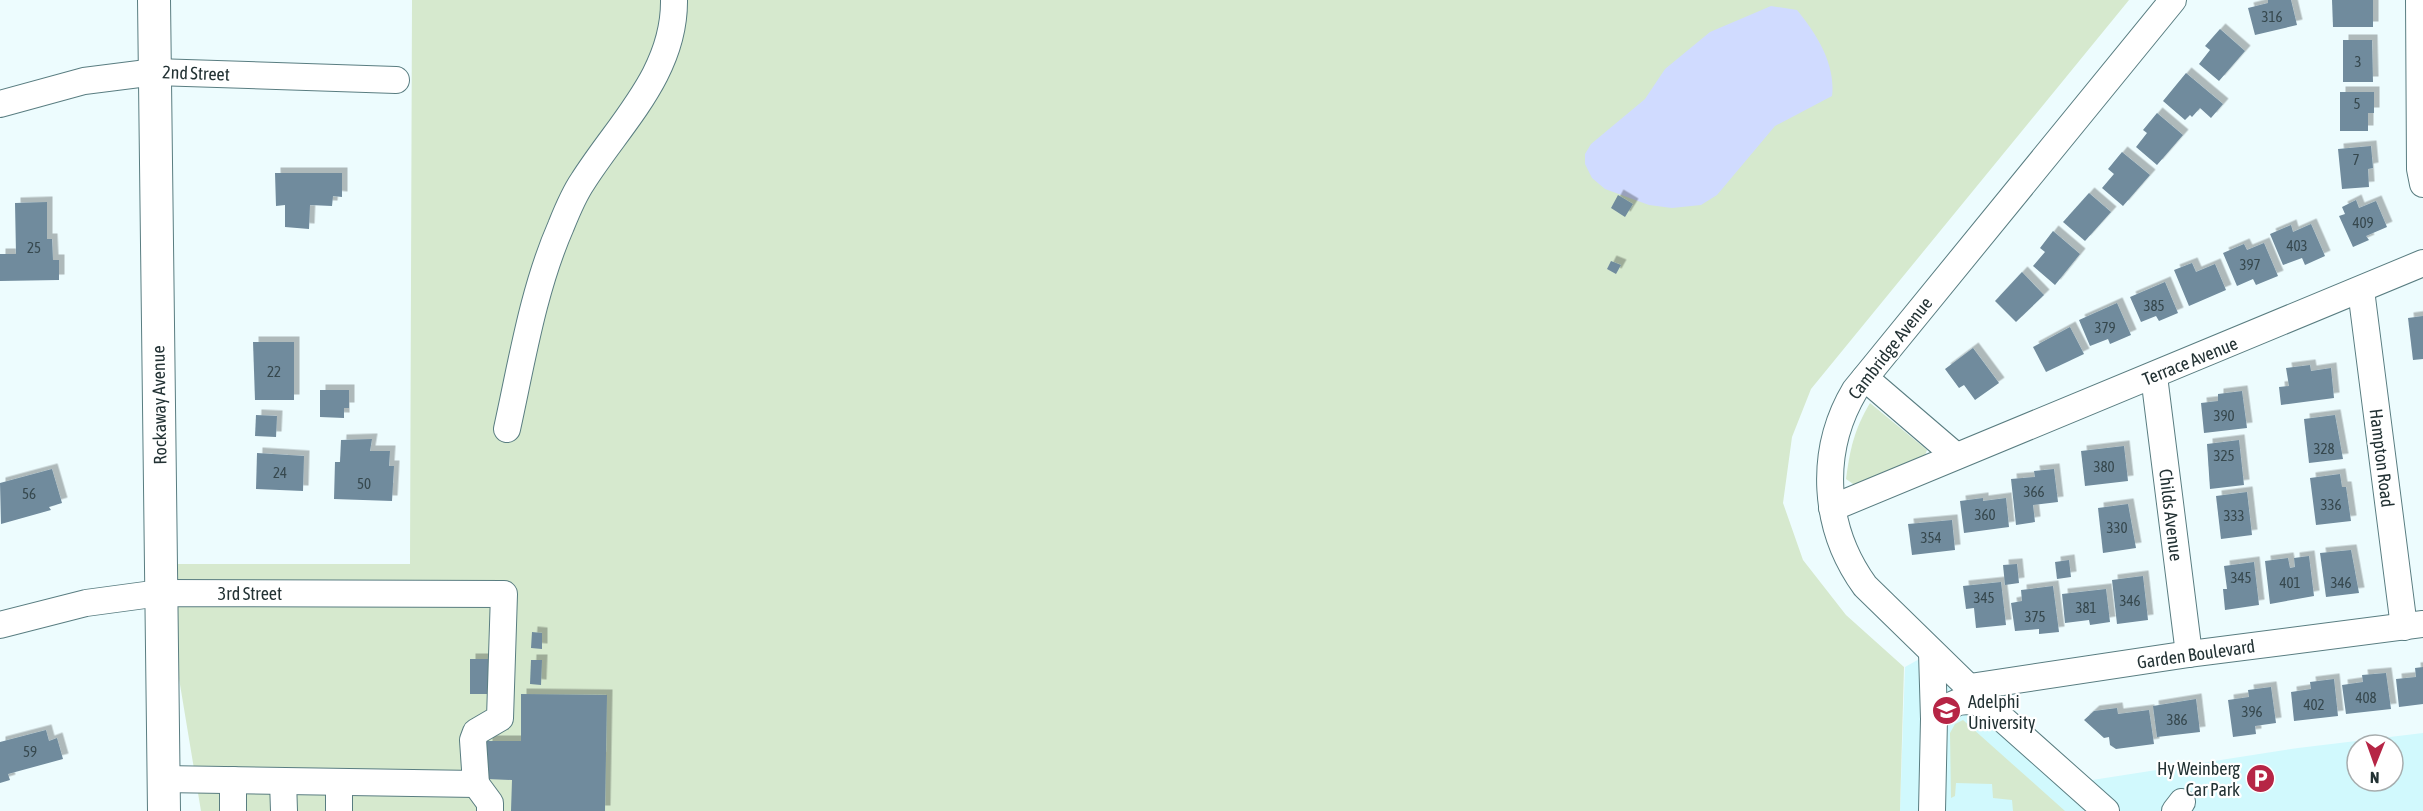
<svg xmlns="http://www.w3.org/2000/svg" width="2423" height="811" font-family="'Asap Condensed',sans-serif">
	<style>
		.built { fill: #d1f9fd; fill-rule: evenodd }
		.green { fill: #d6e9ce }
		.water { fill: #d0dbff }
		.building { fill: #708b9d; filter: url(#shadow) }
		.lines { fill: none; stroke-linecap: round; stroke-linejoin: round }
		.minor-casing { stroke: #597d81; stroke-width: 28 }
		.major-casing { stroke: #597d81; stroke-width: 34 }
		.minor { stroke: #fff; stroke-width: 26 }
		.major { stroke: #fff; stroke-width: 32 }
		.labels { text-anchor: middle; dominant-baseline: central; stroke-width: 4.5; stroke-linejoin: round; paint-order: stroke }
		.number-label { font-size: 15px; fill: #36484e }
		.street-label { font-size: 18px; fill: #233234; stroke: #fff }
		.poi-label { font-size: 18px; fill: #233234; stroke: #fff; text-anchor: start }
	</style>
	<defs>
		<filter id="shadow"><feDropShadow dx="5.5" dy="-5.5" stdDeviation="0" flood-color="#0004"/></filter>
	</defs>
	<rect width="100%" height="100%" fill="#edfcfe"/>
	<!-- built -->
	<path class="built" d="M 1932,652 L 2073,783 L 2298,748 L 2423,733 L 2423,811 L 1900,811 L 1905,667 ZM 2357,745 L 2393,745 L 2393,781 L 2357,781 Z"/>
	<!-- green -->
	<g class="green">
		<polygon points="412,0 2129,0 1811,389 1792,437 1783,503 1803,560 1846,615 1904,667 1900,811 201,811 160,564 410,564"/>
		<path d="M 1870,403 L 1927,450 L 1924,458 L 1856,486 L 1846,479 C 1850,449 1854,430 1870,403 Z"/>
		<polygon points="1963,720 2065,811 2013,811 2012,800 1993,798 1992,784 1956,783 1955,796 1951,798 1950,733 1955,724"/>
	</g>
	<!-- water -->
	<path class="water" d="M 1771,6 L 1797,10 C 1816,33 1836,64 1832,96 L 1775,126 L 1717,195 L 1701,205 L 1672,208 L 1649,205 L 1605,189 L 1592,178 L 1585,164 L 1585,154 L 1591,144 L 1645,99 L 1665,69 L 1710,32 Z"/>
	<!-- building -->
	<g class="building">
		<polygon points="2268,0 2291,0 2297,25 2255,35 2248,8 2268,3"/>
		<polygon points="2332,0 2373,0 2373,27 2333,27"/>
		<polygon points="2220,29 2245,51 2219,81 2199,64 2210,50 2205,46"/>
		<polygon points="2343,40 2372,40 2373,82 2343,82"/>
		<polygon points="2186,73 2223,104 2211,118 2200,108 2192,117 2190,115 2185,120 2163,101"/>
		<polygon points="2340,92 2374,92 2374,113 2368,113 2368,131 2340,131"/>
		<polygon points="2157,113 2183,135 2157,165 2136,147 2147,133 2143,130"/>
		<polygon points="2371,146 2373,168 2368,169 2369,187 2342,189 2338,149"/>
		<polygon points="2122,152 2150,175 2123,206 2102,188 2114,174 2108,169"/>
		<polygon points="275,173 342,173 342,197 333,196 332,206 310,205 309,229 285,227 285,205 276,206"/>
		<polygon points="2089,193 2111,212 2085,241 2063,222"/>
		<polygon points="1618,195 1633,204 1625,217 1611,208"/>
		<polygon points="2356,200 2359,208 2376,201 2387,227 2366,236 2369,240 2353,247 2339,216 2345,214 2342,207"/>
		<polygon points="47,202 47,239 52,239 53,260 59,260 59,280 0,281 0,254 16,254 15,203"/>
		<polygon points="2311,224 2325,256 2305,265 2302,258 2283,265 2270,234 2291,225 2293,232"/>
		<polygon points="2053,231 2080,254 2055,285 2033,266 2045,252 2040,248"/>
		<polygon points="2264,243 2278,276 2256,285 2253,279 2237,286 2223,253 2244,244 2247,250"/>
		<polygon points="1611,261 1621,265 1616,274 1607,269"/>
		<polygon points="2192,263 2196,272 2215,264 2226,290 2189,306 2174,270"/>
		<polygon points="2022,272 2044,295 2016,322 1995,301"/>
		<polygon points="2165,282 2178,313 2159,321 2156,316 2141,322 2130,297"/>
		<polygon points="2117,303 2131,335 2110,344 2108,339 2090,346 2079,320"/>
		<polygon points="2423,316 2423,359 2413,360 2408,318"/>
		<polygon points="2070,327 2084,354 2046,372 2033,347"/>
		<polygon points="253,342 294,342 294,400 255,400"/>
		<polygon points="1973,348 1999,383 1975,400 1964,385 1959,388 1945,369"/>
		<polygon points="2310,365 2311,371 2331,368 2334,398 2281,405 2279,387 2289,386 2286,368"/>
		<polygon points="320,390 349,390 349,408 344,408 344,418 320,417"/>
		<polygon points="2242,391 2247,428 2204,433 2201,403 2218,401 2218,394"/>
		<polygon points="256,415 277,416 276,437 255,436"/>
		<polygon points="2335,415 2343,459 2309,463 2304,419"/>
		<polygon points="372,439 370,451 390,451 389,466 394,466 392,501 334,499 335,462 340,462 341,440"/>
		<polygon points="2239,440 2244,485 2210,489 2207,444"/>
		<polygon points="2124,446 2128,481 2085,486 2081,451"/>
		<polygon points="257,453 304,456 303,491 256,489"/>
		<polygon points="52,469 62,503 49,507 51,510 1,524 0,483"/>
		<polygon points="2054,469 2058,502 2033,505 2035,522 2016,525 2011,479 2035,477 2034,471"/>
		<polygon points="2340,474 2342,487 2346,487 2351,521 2316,525 2310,478"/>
		<polygon points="2247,492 2252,535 2221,539 2216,496"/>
		<polygon points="1983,498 1983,501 2006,498 2009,527 1964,533 1960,501"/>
		<polygon points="2128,504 2136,548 2103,553 2098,508"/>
		<polygon points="1952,520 1955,550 1912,555 1908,524"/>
		<polygon points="2351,550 2359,593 2326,597 2320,553"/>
		<polygon points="2309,556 2314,596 2270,604 2265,561 2288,558 2290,568 2295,567 2294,558"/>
		<polygon points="2069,560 2071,577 2057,579 2055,562"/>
		<polygon points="2254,562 2259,605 2225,610 2223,589 2227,589 2224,566"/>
		<polygon points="2017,564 2019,583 2005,585 2003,565"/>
		<polygon points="2143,576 2148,620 2117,624 2112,580"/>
		<polygon points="2001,582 2006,625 1976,628 1974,608 1966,609 1963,586"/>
		<polygon points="2053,586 2059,632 2039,634 2039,629 2015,631 2011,603 2022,601 2021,590"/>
		<polygon points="2106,589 2110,622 2090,625 2089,620 2065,623 2062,594"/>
		<polygon points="532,632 542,633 542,649 531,648"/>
		<rect x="470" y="659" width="18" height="35"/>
		<polygon points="531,660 542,660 541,685 530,684"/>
		<polygon points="2423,667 2423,704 2399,707 2396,679 2416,677 2415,668"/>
		<polygon points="2386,673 2391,709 2346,714 2342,685 2363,682 2362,675"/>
		<polygon points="2334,679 2338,716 2294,721 2291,692 2311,689 2310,682"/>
		<polygon points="2271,687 2276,723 2255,726 2256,734 2233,737 2228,700 2249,697 2248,690"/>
		<polygon points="521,694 607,695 605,811 511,811 512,780 487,779 487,741 521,741"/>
		<polygon points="2196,699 2200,732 2157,737 2153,706"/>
		<polygon points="2117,708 2118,714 2149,710 2154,744 2116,749 2110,745 2109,737 2104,738 2084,720 2094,711"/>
		<polygon points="46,730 49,741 57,738 63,759 8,774 10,780 0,783 0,742"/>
	</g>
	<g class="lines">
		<defs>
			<g id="minor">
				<polyline points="2419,0 2420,169 2423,184"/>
				<polyline points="0,104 84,81 155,72 396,80"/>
				<polyline points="2361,290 2404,627"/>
				<polyline points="2154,376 2189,654"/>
				<polyline points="1865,378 1956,456"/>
				<path d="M 507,429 C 522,361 533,290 561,226 C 567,211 574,194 583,181 C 619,124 675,73 674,0"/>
				<polyline points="1832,508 2423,263"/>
				<polyline points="0,625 86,603 160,593 504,594 500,718 476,732 473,740 476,784 163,779"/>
				<polyline points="1970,687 2189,654 2423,624"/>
				<path d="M 1934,719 C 1955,701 1960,697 1987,705"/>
				<polyline points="233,780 233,811"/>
				<polyline points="283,781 284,811"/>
				<polyline points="476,784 490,803 490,811"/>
				<polyline points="339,811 339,782"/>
				<polyline points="1932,811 1934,719 1932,652"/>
				<path d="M 2106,811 L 1987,705 L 1865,586 C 1823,528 1818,452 1855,390 L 2173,0"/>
				<polyline points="2175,811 2182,802"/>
			</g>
			<polyline id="major" points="154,0 164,811"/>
		</defs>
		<!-- minor casing -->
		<use href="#minor" class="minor-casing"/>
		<!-- major casing -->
		<use href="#major" class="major-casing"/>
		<!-- minor -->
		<use href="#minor" class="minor"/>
		<!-- major -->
		<use href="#major" class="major"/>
	</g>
	<!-- icons -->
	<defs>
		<symbol id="university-disc" viewBox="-11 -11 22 22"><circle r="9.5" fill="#b62545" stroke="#fff"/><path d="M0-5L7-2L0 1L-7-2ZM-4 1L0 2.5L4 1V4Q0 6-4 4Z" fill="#fff"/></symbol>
		<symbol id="parking-disc" viewBox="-11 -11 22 22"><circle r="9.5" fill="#b62545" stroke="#fff"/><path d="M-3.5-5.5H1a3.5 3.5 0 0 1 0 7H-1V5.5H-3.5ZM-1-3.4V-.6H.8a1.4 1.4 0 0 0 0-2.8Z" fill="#fff"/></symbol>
	</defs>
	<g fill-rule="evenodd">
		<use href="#university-disc" x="1930" y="694" width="33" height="33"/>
		<use href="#parking-disc" x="2244" y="762" width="33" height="33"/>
	</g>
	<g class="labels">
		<!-- number labels -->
		<g class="number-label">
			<text x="2272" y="16">316</text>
			<text x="2358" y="61">3</text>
			<text x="2357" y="103">5</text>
			<text x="2356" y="159">7</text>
			<text x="2363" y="222">409</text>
			<text x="2297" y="245">403</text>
			<text x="34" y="247">25</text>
			<text x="2250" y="264">397</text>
			<text x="2154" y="305">385</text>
			<text x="2105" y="327">379</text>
			<text x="274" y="371">22</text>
			<text x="2224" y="415">390</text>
			<text x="2324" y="448">328</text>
			<text x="2224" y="455">325</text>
			<text x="2104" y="466">380</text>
			<text x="280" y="472">24</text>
			<text x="364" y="483">50</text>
			<text x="2034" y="491">366</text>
			<text x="29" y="493">56</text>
			<text x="2331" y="504">336</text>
			<text x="1985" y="514">360</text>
			<text x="2234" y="515">333</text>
			<text x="2117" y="527">330</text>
			<text x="1931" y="537">354</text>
			<text x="2241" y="577">345</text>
			<text x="2290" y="582">401</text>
			<text x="2341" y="582">346</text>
			<text x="1984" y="597">345</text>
			<text x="2130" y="600">346</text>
			<text x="2086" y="607">381</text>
			<text x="2035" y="616">375</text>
			<text x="2366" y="697">408</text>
			<text x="2314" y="704">402</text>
			<text x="2252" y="711">396</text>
			<text x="2177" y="719">386</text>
			<text x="30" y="751">59</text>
		</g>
		<!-- street labels -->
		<g class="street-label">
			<text transform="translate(196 73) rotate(2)">2nd Street</text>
			<text transform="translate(1890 348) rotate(-52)">Cambridge Avenue</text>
			<text transform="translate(2190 361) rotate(-22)">Terrace Avenue</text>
			<text transform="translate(159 405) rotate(-91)">Rockaway Avenue</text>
			<text transform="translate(2382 458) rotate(83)">Hampton Road</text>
			<text transform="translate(2171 515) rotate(83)">Childs Avenue</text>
			<text x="250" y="593">3rd Street</text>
			<text transform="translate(2196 654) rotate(-8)">Garden Boulevard</text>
		</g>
		<!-- poi labels -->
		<g class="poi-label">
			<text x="1968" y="701">Adelphi<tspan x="1968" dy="21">University</tspan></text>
			<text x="2240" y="768" text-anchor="end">Hy Weinberg<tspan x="2240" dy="21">Car Park</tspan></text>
		</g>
	</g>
	<!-- north arrow -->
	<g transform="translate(2375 763) rotate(181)"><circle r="28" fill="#ffffff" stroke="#a7adae" stroke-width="1.5"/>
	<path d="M0-4.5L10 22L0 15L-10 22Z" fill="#b62545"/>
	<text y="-9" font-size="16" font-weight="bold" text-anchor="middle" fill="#233234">N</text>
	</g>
</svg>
